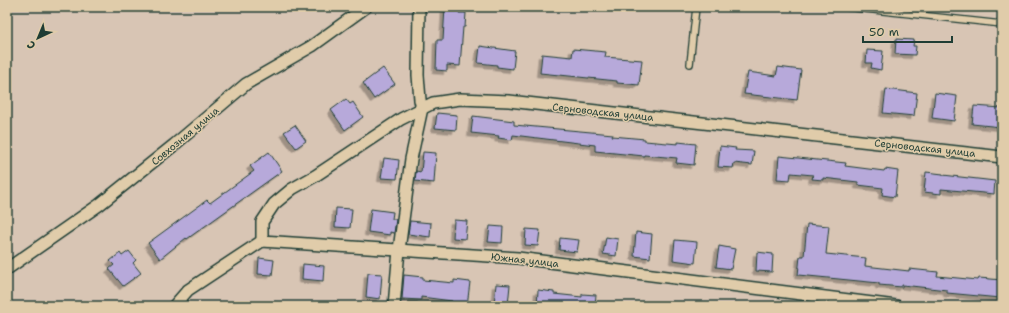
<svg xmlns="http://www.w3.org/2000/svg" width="1009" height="313" font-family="'Shantell Sans',sans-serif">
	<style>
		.building { fill: #b7a9da; stroke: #1f3d34; filter: url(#shadow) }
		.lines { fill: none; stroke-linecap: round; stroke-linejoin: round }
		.service-casing { stroke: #1f3d34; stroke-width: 8 }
		.minor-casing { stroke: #1f3d34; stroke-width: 14 }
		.service { stroke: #e0ccaa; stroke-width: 5.5 }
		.minor { stroke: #e0ccaa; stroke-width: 11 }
		.labels { text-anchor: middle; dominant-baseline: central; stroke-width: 3; stroke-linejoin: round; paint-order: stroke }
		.street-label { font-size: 10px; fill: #1f3d34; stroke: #e0ccaa }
	</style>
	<defs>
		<filter id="shadow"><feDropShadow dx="-3.5" dy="3.5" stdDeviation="0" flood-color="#0004"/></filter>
	</defs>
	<rect width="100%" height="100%" fill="#d8c5b4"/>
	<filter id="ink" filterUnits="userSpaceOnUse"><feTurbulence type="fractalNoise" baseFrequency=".025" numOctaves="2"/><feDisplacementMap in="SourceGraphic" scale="8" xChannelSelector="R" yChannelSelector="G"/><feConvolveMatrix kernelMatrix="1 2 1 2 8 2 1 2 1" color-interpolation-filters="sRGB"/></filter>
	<g filter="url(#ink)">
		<!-- building -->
		<g class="building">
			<polygon points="445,7 459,7 459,13 466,13 465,27 463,27 460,66 447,65 447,71 436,70 437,40 443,40"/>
			<polygon points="896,39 914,40 913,46 916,46 915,55 895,54"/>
			<polygon points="480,46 515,51 513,69 497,67 497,65 478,63"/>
			<polygon points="573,49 606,52 605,57 642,60 639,85 617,83 617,81 540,73 542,54 572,57"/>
			<polygon points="867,50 883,51 881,70 871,68 872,63 866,63"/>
			<polygon points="778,67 801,70 797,100 744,94 748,72 776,76"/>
			<polygon points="383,68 395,84 374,99 363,83"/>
			<polygon points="886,89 917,93 914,116 883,113"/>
			<polygon points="935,93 957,96 954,121 932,118"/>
			<polygon points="346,99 350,104 353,102 363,117 345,130 331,110"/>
			<polygon points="974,106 1002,108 1001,127 972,124"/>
			<polygon points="437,113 457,115 456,130 435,128"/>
			<polygon points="473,116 514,121 514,125 613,134 612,136 645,139 645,141 678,144 678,142 696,144 694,165 676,163 677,158 644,155 644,156 595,151 595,145 513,135 512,140 498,138 499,136 471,133"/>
			<polygon points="295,125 306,141 296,148 284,132"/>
			<polygon points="720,146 736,148 735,150 754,151 752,165 734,163 733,168 718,167"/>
			<polygon points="269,152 282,171 187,239 186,238 160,259 148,243 207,200 210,203 254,171 250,166"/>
			<polygon points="423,152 436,153 434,183 415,181 416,171 421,172"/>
			<polygon points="779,156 846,163 845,166 884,171 885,169 898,171 895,197 882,195 883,188 858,185 858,182 823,178 823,180 812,179 813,175 791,173 790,180 777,179"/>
			<polygon points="384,158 399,160 397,179 381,178"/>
			<polygon points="926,172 943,174 943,175 995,181 994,194 941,189 941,194 924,192"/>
			<polygon points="336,208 352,209 350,228 335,227"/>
			<polygon points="371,209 393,212 392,219 396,219 394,233 390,232 390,235 368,232"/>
			<polygon points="454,220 467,221 465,239 453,238"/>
			<polygon points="410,221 431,223 430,237 408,234"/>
			<polygon points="807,224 829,226 826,254 866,258 865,266 909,271 909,269 938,272 937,276 978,280 979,278 1002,280 1000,298 947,293 947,290 902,285 902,287 879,285 879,283 798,275 800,256 804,256"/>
			<polygon points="490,226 503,227 502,243 488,242"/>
			<polygon points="526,229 540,230 538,246 525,245"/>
			<polygon points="636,232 652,234 650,258 634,256"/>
			<polygon points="606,237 618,239 616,256 603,254"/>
			<polygon points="560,238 579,240 577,252 559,250"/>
			<polygon points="675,240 697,242 695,263 673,260"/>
			<polygon points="719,246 735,249 731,269 716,267"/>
			<polygon points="129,251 136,260 133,263 141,273 123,286 109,269 114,265 110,261 120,253 122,256"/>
			<polygon points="757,252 773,254 772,272 756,271"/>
			<polygon points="259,258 274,260 272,275 258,274"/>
			<polygon points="303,264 324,266 323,281 302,279"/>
			<polygon points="368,273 382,274 380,299 366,297"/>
			<polygon points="404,275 423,277 423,280 454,283 454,280 470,282 467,306 452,306 452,301 421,297 421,300 402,299"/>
			<polygon points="496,284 510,285 508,305 494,304"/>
			<polygon points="538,290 554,292 554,294 582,297 582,294 596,295 595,306 537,306"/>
		</g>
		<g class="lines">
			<defs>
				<g id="service">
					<polyline points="846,7 1002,24"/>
					<polyline points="690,64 696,7"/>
				</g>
				<g id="minor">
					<polyline points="262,241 262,222 274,204 292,189 315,176 401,119 433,103 460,99 509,101 1002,157"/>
					<polyline points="7,269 99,205 174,145 246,84 312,46 366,7"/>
					<polyline points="174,306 188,290 262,241 518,258 896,306"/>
					<polyline points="394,306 399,250 411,159 422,108 420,100 418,75 419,7"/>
				</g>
			</defs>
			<!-- service casing -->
			<use href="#service" class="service-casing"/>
			<!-- minor casing -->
			<use href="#minor" class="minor-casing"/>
			<!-- service -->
			<use href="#service" class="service"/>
			<!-- minor -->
			<use href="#minor" class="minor"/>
		</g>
	</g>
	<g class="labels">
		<!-- street labels -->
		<g class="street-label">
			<text transform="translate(603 112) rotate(6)">Серноводская улица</text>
			<text transform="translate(185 136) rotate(-40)">Совхозная улица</text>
			<text transform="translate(925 148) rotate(6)">Серноводская улица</text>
			<text transform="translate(525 260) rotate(6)">Южная улица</text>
		</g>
	</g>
	<!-- margin -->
	<rect width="1009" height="313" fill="none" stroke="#e0ccaa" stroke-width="24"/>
	<rect x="12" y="12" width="985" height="289" fill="none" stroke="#1f3d34" stroke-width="1.5" filter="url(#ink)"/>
	<!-- north arrow -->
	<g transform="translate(38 38) rotate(224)" stroke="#e0ccaa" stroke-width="3" paint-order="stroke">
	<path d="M0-3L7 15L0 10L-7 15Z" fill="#1f3d34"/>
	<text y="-6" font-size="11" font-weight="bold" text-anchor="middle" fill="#1f3d34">С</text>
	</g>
	<!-- scale -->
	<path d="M863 36v6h89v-6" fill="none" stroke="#1f3d34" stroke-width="2"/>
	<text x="869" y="36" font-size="12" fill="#1f3d34" stroke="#e0ccaa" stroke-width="3" paint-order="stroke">50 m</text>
</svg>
